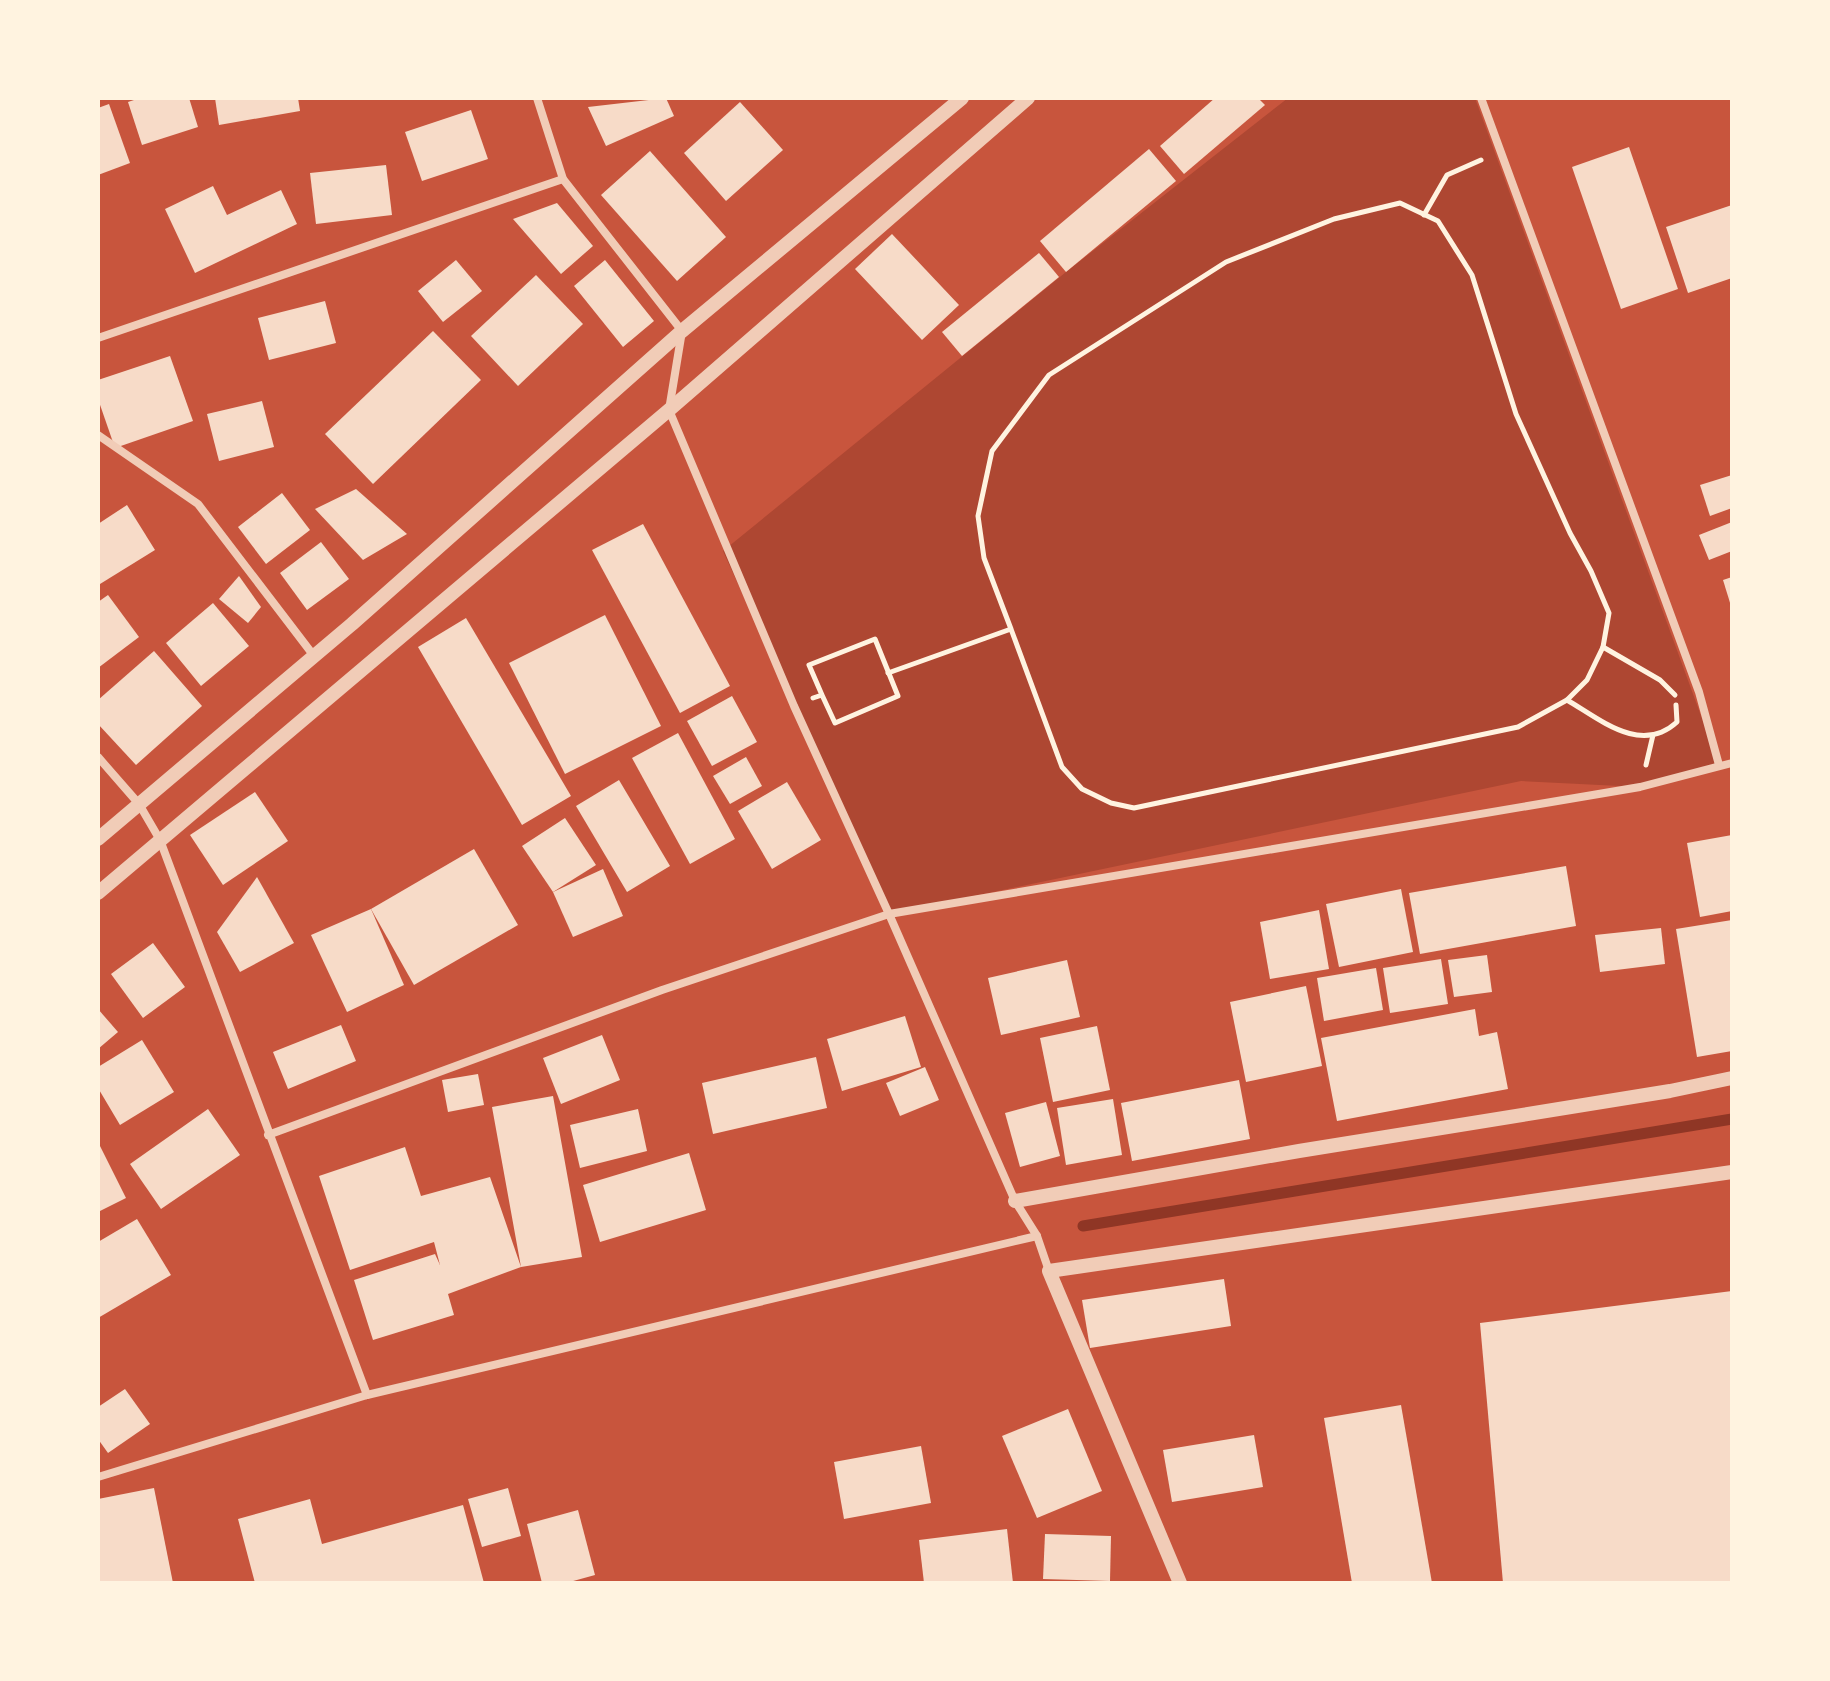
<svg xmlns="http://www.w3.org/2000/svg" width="1830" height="1681" font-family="'Nunito Sans',sans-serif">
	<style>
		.green { fill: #ae4732 }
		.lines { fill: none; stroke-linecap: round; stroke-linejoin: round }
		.stream { stroke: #8f3625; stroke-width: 11 }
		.building { fill: #f7dbc8 }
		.path { stroke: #fff3e0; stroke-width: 5 }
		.minor { stroke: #f1ccb7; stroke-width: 8 }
		.tertiary { stroke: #f1ccb7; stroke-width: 14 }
	</style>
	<rect width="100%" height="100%" fill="#c8553d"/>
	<!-- green -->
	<polygon class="green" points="1288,98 1475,98 1719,765 1640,787 1521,781 889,914 723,551 1066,272"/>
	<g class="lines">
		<!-- stream -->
		<polyline class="stream" points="1083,1226 1732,1119"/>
	</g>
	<!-- building -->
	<g class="building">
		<polygon points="140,98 189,98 198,127 142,145 128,102"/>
		<polygon points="215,98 298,98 300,111 219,125"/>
		<polygon points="666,98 674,116 606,146 588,107"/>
		<polygon points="1215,98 1258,98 1265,105 1184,174 1160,146"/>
		<polygon points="740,102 783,150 726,201 684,153"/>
		<polygon points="109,104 130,163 98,175 98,108"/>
		<polygon points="471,110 488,159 422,181 405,132"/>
		<polygon points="1629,147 1678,289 1621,309 1572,167"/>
		<polygon points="1149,149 1176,181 1066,272 1040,241"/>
		<polygon points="650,151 726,237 677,281 601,195"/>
		<polygon points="386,165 392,215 316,224 310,173"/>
		<polygon points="213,186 227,215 281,190 297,224 195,273 165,209"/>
		<polygon points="557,203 593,246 561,274 513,219"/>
		<polygon points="1732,205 1732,278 1688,293 1666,227"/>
		<polygon points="892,234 959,305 922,340 855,269"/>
		<polygon points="1039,253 1059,277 962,356 942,332"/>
		<polygon points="456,260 482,291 443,322 418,291"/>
		<polygon points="605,260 654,321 623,347 574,286"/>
		<polygon points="536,275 583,324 518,386 471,336"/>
		<polygon points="325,301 336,343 269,360 258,318"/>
		<polygon points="433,331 481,380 373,484 325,434"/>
		<polygon points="170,356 193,421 115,448 98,399 98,380"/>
		<polygon points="262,401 274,447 219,461 207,414"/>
		<polygon points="1732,475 1732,508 1710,516 1700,485"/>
		<polygon points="356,489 407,534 363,560 315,509"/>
		<polygon points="282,493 310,530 266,564 238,527"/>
		<polygon points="127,505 155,550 100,584 98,581 98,524"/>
		<polygon points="1732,522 1732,551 1709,560 1699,535"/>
		<polygon points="643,524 730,686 680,713 592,550"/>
		<polygon points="321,542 349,579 307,610 280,573"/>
		<polygon points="239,576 261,607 248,623 219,599"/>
		<polygon points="1732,577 1732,606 1731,606 1723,580"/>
		<polygon points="108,595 139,637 98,668 98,602"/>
		<polygon points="213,603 249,646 201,686 166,643"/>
		<polygon points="605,615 661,726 565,774 509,663"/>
		<polygon points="466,618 571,796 522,825 418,647"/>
		<polygon points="154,651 202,706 136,765 98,724 98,700"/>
		<polygon points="732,696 757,742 712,766 687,721"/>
		<polygon points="678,733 735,839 690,864 632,758"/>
		<polygon points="746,757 762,786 730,804 713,776"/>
		<polygon points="619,780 670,866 627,892 576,806"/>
		<polygon points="787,782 821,840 772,869 738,811"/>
		<polygon points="255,792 288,841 223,885 190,835"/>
		<polygon points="565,818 596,865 553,892 522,846"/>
		<polygon points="1732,835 1732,911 1700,917 1687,843"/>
		<polygon points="474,849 518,925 414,985 371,909"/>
		<polygon points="1566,866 1576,926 1420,954 1409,893"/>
		<polygon points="603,869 623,916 573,937 553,892"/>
		<polygon points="257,877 294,943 240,972 217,932"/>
		<polygon points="1401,889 1413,952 1339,967 1326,904"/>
		<polygon points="371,909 404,985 347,1012 311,935"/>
		<polygon points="1319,910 1329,969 1270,979 1260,922"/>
		<polygon points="1732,920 1732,1051 1697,1057 1676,929"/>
		<polygon points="1661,928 1665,964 1600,972 1595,935"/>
		<polygon points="153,943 185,987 143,1018 111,974"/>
		<polygon points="1487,955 1492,992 1454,997 1448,960"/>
		<polygon points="1441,959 1448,1004 1390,1013 1383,968"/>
		<polygon points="1067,960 1080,1017 1001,1035 988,978"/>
		<polygon points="1376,968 1383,1010 1324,1021 1317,978"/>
		<polygon points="1306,986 1322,1066 1246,1082 1230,1002"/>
		<polygon points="98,1009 118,1032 98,1049"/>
		<polygon points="1475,1009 1479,1036 1497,1032 1508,1089 1337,1121 1321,1038"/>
		<polygon points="905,1016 921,1067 842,1091 827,1039"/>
		<polygon points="341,1025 356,1061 288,1089 273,1052"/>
		<polygon points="1097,1026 1110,1090 1053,1102 1040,1038"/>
		<polygon points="602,1035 620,1080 561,1104 543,1058"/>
		<polygon points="142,1040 174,1092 120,1125 98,1088 98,1067"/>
		<polygon points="816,1057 827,1108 713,1134 702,1083"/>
		<polygon points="925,1067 939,1100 900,1116 886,1083"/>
		<polygon points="478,1074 484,1105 448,1112 442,1080"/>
		<polygon points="1239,1080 1250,1139 1132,1161 1121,1103"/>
		<polygon points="553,1096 582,1257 521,1267 448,1294 454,1315 373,1340 354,1280 435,1254 440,1265 434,1242 350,1270 319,1176 405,1147 421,1196 490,1177 521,1267 492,1107"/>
		<polygon points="1113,1099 1122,1155 1066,1165 1057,1108"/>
		<polygon points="1046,1102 1060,1156 1020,1167 1005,1113"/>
		<polygon points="208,1109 240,1155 161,1209 130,1164"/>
		<polygon points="638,1109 647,1151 580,1168 570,1125"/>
		<polygon points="98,1142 126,1198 98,1212"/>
		<polygon points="689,1153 706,1210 600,1242 583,1185"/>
		<polygon points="137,1219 171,1275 98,1318 98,1242"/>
		<polygon points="1224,1279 1231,1326 1090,1348 1082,1300"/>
		<polygon points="1732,1291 1732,1583 1503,1583 1480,1323"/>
		<polygon points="125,1389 150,1424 108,1453 98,1439 98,1407"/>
		<polygon points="1401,1405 1432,1583 1352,1583 1324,1418"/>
		<polygon points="1068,1409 1102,1491 1037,1518 1002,1436"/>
		<polygon points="1254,1435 1263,1487 1172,1502 1163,1450"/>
		<polygon points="921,1446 931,1503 844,1519 834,1462"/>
		<polygon points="154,1488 173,1583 98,1583 98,1499"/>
		<polygon points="508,1488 521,1536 482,1547 468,1499"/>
		<polygon points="310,1499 322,1544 463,1505 484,1583 255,1583 238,1519"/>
		<polygon points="578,1510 595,1575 566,1583 542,1583 527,1524"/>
		<polygon points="1007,1529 1013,1583 924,1583 919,1540"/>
		<polygon points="1045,1534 1111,1536 1110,1581 1043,1579"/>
	</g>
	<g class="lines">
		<!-- path -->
		<g class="path">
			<polyline points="1424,215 1447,175 1481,160"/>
			<polyline points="1603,647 1660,680 1675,695"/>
			<polyline points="888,673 1011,629 1062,767 1082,789 1111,803 1134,808 1518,727 1567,700 1587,680 1603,647 1609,613 1591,571 1570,533 1516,414 1472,275 1438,221 1400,203 1334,219 1226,262 1049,375 992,451 978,516 984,558 1011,629"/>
			<polyline points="813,698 822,695 835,723 898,696 875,639 809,665 822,695"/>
			<path d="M 1567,700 C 1601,720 1641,755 1677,722 L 1676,705"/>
			<polyline points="1646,765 1653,735"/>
		</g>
		<!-- minor -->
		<g class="minor">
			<polyline points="537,98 563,179 682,331 669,410 794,706 889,914 1015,1201 1037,1236 1049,1271"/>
			<polyline points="1481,98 1699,692 1719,765"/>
			<polyline points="98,338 563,179"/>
			<polyline points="98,435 198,504 314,656"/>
			<polyline points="98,757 139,804 160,840 367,1395"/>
			<polyline points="268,1135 662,990 889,914 1640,787 1732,763"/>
			<polyline points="98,1477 367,1395 1037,1236"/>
		</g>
		<!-- tertiary -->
		<g class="tertiary">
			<polyline points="98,839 352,624 682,331 962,98"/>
			<polyline points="98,893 669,410 1028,98"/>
			<polyline points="1015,1201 1299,1151 1670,1091 1732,1078"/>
			<polyline points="1180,1583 1049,1271 1732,1172"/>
		</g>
	</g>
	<!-- border -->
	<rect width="1830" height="1681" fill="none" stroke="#fff3e0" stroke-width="200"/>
</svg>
